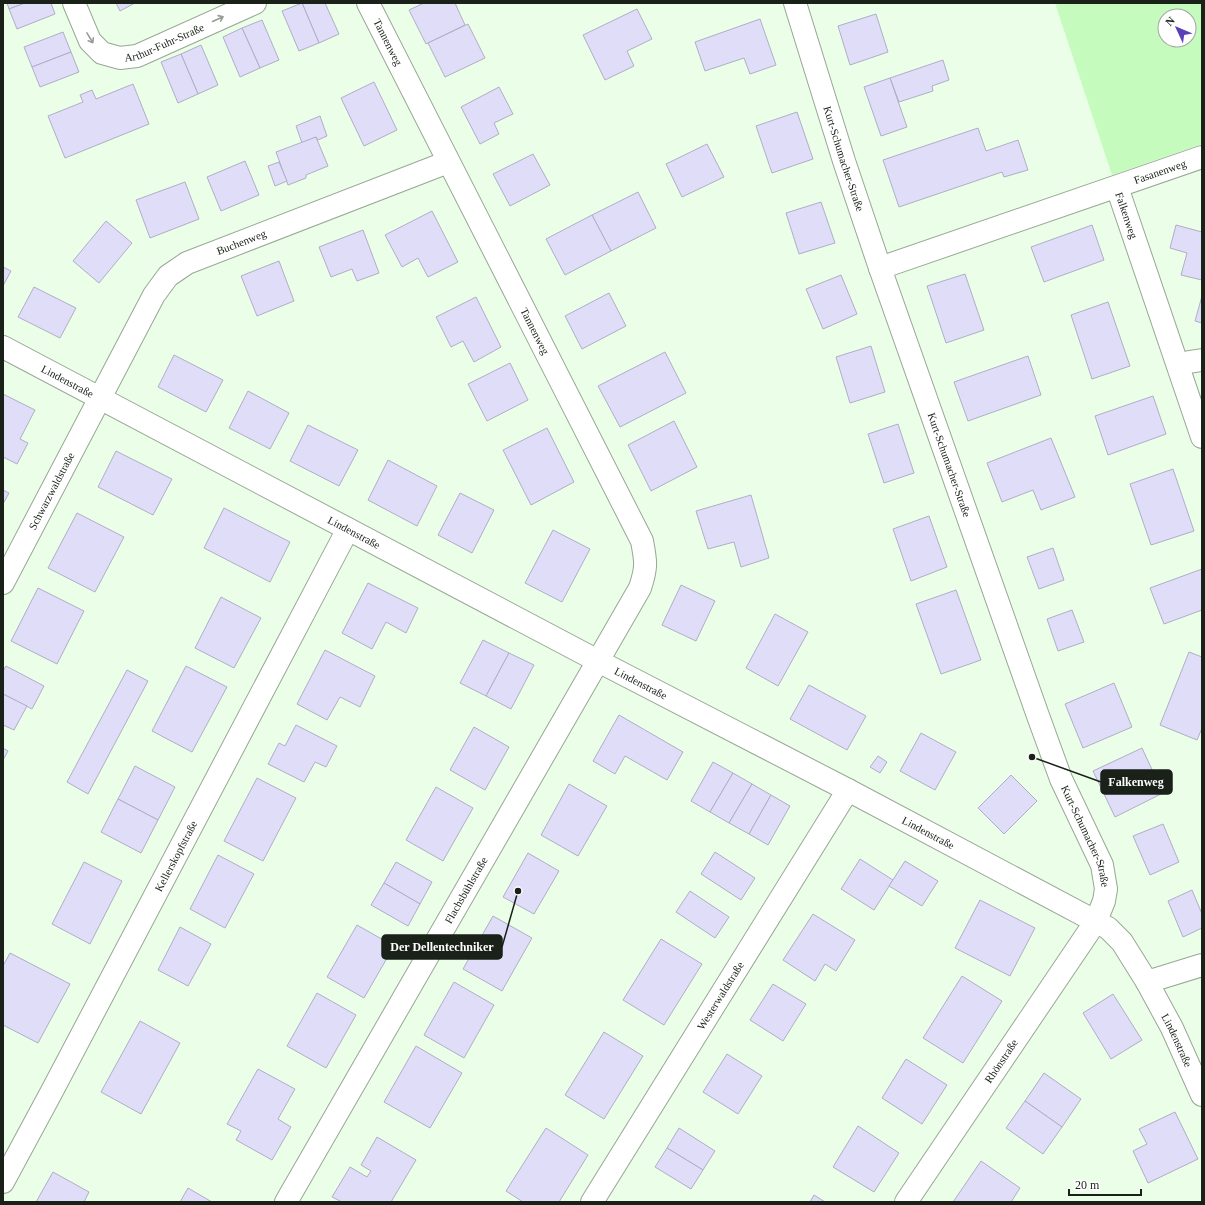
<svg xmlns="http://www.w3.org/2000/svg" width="1205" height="1205" font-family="'Times New Roman',serif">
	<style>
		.green { fill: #c5fcbd; fill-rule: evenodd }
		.building { fill: #dfddf7; stroke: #afaec7 }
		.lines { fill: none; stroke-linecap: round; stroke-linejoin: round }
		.minor-casing { stroke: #97a894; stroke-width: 24 }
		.minor { stroke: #fff; stroke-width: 22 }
		.oneway { stroke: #989b98 }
		.labels { text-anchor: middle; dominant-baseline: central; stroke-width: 4; stroke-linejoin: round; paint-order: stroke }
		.street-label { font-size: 11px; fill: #1a2119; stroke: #fff }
		.leader { fill: none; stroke: #1a2119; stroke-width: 1.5 }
		.callout-dot { fill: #1a2119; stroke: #fff; stroke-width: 1.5 }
		.callout { fill: #1a2119; stroke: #1a2119; stroke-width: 1.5 }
		.callout-label { font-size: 12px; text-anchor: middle; font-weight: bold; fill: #fff }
	</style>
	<rect width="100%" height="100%" fill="#ebfee8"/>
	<!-- green -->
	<path class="green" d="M 1055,3 L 1202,3 L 1202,144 L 1112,175 ZM 1165,16 L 1189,16 L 1189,40 L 1165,40 Z"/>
	<!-- building -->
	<g class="building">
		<polygon points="7,3 25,3 9,9"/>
		<polygon points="25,3 51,3 55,14 17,29 9,9"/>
		<polygon points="116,3 135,3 120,11"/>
		<polygon points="302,3 325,3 339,34 319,43"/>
		<polygon points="302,3 319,43 299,51 282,11"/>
		<polygon points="424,3 455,3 465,25 426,44 409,10"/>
		<polygon points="637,9 652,39 627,51 634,66 605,80 583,35"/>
		<polygon points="876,14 888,52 850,65 838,26"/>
		<polygon points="760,19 776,65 750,74 744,58 705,71 695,42"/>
		<polygon points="262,20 279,60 260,68 242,28"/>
		<polygon points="468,24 485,58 445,77 428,43"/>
		<polygon points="242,28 260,68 240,77 223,37"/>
		<polygon points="63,32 71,52 32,67 24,47"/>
		<polygon points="201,45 218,85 198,94 181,54"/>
		<polygon points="71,52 79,72 40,87 32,67"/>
		<polygon points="181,54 198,94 178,103 161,62"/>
		<polygon points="943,60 949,80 932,86 933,91 899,102 890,78"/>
		<polygon points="890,78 907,127 881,136 864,87"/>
		<polygon points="374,82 397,130 364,146 341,98"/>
		<polygon points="133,84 149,124 65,158 48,116 83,102 80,95 92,90 96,99"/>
		<polygon points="499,87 513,114 494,123 499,134 480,144 461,107"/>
		<polygon points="797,112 813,159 772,173 756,126"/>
		<polygon points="320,116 327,136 318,140 316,137 302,143 296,126"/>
		<polygon points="978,128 986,151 1018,140 1028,170 1004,177 1002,172 899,207 883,160"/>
		<polygon points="316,137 328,166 306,175 306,178 288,185 276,152"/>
		<polygon points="707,144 724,177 682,197 666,164"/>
		<polygon points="533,154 550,185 510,206 493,174"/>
		<polygon points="245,161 259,195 221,211 207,177"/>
		<polygon points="279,162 287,181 275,186 268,166"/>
		<polygon points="185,182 199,219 150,238 136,200"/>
		<polygon points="638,192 656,228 611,251 592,215"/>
		<polygon points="821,202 835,243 799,254 786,213"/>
		<polygon points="432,211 458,262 428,277 418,258 402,267 385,235"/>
		<polygon points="592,215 611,251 565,275 546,239"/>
		<polygon points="106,221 132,243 99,283 73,261"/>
		<polygon points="1092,225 1104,260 1044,282 1031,247"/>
		<polygon points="1176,225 1202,232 1202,280 1181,275 1187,253 1170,248"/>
		<polygon points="363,230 379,273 357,281 352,269 331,277 319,247"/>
		<polygon points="279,261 294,301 257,316 241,276"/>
		<polygon points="3,267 11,271 3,286"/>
		<polygon points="965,274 984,330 946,343 927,286"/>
		<polygon points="841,275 857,314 823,329 806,289"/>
		<polygon points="34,287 76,308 60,338 18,317"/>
		<polygon points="609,293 626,326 582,349 565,316"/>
		<polygon points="1202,296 1202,323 1195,321"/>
		<polygon points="476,297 501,347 474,362 463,341 451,347 436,317"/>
		<polygon points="1108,302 1130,366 1092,379 1071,315"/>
		<polygon points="871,346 885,392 850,403 836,357"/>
		<polygon points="665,352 686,393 620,427 598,386"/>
		<polygon points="174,355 223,380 206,412 158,387"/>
		<polygon points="1028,356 1041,395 968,421 954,382"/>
		<polygon points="510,363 528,400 487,421 468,384"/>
		<polygon points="248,391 289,413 270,449 229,428"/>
		<polygon points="3,394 35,410 20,439 28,443 17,464 3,457"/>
		<polygon points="1153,396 1166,434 1108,455 1095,416"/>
		<polygon points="674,421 697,467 651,491 628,445"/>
		<polygon points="898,424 914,473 884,483 868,434"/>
		<polygon points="308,425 358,450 339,486 290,461"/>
		<polygon points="547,428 574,482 531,505 503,450"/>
		<polygon points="1051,438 1075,497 1041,510 1033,490 1002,502 987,463"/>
		<polygon points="116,451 172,479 153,515 98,487"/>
		<polygon points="388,460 437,486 417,526 368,500"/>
		<polygon points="1173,469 1194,531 1151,545 1130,484"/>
		<polygon points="3,490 9,493 3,504"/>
		<polygon points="460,493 494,510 472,553 438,535"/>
		<polygon points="751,495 769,558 741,567 734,542 708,549 696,511"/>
		<polygon points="224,508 290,542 270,582 204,548"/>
		<polygon points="77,513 124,537 95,592 48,568"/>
		<polygon points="929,516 947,567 911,581 893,529"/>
		<polygon points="553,530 590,549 562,602 525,583"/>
		<polygon points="1053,548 1064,580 1039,589 1027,557"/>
		<polygon points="1202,569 1202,610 1164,624 1150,588"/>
		<polygon points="368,583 418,608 406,633 386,622 372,649 342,633"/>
		<polygon points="681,585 715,601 696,641 662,625"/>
		<polygon points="38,588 84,611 57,664 11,641"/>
		<polygon points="956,590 981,660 941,674 916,604"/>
		<polygon points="221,597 261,618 234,668 195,648"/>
		<polygon points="1072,610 1084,642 1058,651 1047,619"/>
		<polygon points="775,614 808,632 778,686 746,668"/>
		<polygon points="483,640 509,653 486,696 460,683"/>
		<polygon points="325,650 375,676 360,707 340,697 327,720 297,704"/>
		<polygon points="1189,652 1202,657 1202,728 1197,740 1160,725"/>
		<polygon points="509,653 534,665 511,709 486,696"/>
		<polygon points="6,666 44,686 32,709 3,694 3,671"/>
		<polygon points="186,666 227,687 192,752 152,731"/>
		<polygon points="127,670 148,681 88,794 67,782"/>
		<polygon points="1114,683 1132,727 1083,748 1065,704"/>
		<polygon points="809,685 866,716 847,750 790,719"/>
		<polygon points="3,694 27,706 14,730 3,725"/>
		<polygon points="619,715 683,752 667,780 625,756 615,774 593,761"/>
		<polygon points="296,725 337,746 326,767 315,762 304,782 268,764 279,743 285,746"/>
		<polygon points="474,727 509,747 485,790 450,770"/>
		<polygon points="921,733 956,752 935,790 900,771"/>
		<polygon points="3,748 8,751 3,760"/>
		<polygon points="1142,748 1163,793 1115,817 1093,771"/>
		<polygon points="878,756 887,762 880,773 870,767"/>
		<polygon points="713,762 733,773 710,812 691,801"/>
		<polygon points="135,766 175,787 158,820 118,799"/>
		<polygon points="733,773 752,784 729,823 710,812"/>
		<polygon points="1011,775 1037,801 1004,834 978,808"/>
		<polygon points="257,778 296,798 263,861 224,841"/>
		<polygon points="569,784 607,806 578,856 541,835"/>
		<polygon points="752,784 771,795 749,834 729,823"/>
		<polygon points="436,787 473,808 443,861 406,840"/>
		<polygon points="771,795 790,806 768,845 749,834"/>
		<polygon points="118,799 158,820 141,853 101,832"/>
		<polygon points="1163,824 1179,862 1150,875 1133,836"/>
		<polygon points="715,852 755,878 741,900 701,874"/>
		<polygon points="528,853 559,871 534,914 503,897"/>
		<polygon points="218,855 254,874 225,928 190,909"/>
		<polygon points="860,859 893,880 874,910 841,889"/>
		<polygon points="905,861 938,881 922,906 889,886"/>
		<polygon points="84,862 122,881 90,944 52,924"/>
		<polygon points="396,862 432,882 420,904 384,883"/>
		<polygon points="384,883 420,904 408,926 371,905"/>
		<polygon points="1192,890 1202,914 1202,928 1183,937 1168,901"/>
		<polygon points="690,891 729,917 715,938 676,912"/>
		<polygon points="980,900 1035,928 1010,976 955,948"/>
		<polygon points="813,914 855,940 836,971 825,964 815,981 783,960"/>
		<polygon points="493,916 532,938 502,991 463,969"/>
		<polygon points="357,925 394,946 364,998 327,977"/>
		<polygon points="180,927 211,944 188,986 158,970"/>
		<polygon points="661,939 702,964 664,1025 623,1000"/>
		<polygon points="10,953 70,984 38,1043 3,1025 3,966"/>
		<polygon points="962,976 1002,1001 963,1063 923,1038"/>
		<polygon points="454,982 494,1005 464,1058 424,1035"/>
		<polygon points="773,984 806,1004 783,1041 750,1020"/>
		<polygon points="317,993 356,1015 326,1068 287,1046"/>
		<polygon points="1113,994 1142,1040 1111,1059 1083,1013"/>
		<polygon points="140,1021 180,1043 141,1114 101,1092"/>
		<polygon points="604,1032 643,1056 604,1119 565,1095"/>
		<polygon points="416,1046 462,1073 430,1128 384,1102"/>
		<polygon points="727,1054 762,1076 738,1114 703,1092"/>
		<polygon points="906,1059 947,1085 922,1124 882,1098"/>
		<polygon points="258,1069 295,1089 278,1119 291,1127 272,1160 236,1140 241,1131 227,1124"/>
		<polygon points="1044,1073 1081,1099 1062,1127 1025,1101"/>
		<polygon points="1025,1101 1062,1127 1043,1154 1006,1128"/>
		<polygon points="1175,1112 1198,1159 1148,1183 1133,1151 1147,1144 1139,1129"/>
		<polygon points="858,1126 899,1153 874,1192 833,1167"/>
		<polygon points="546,1128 588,1155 559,1202 523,1202 506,1191"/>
		<polygon points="679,1128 715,1151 703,1170 667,1148"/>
		<polygon points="377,1137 416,1160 391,1202 342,1202 332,1197 350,1167 367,1177 371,1171 361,1165"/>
		<polygon points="667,1148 703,1170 691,1189 655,1167"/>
		<polygon points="981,1161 1020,1188 1011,1202 953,1202"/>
		<polygon points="53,1172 89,1192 84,1202 36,1202"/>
		<polygon points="188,1188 212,1202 180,1202"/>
		<polygon points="814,1195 825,1202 810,1202"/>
	</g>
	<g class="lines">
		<defs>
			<g id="minor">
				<path id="s1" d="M 74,3 L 90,41 L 102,53 L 120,58 L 137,56 L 255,3"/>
				<path id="s2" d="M 795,3 L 844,161 L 880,268 L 1037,713 L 1061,779 L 1102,865 L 1106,889 L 1104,901 L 1096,921 L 906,1202"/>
				<path id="s3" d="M 1117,187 L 1202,437"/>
				<path id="s4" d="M 880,268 L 1202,157"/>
				<path id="s5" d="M 3,347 L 598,661 L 848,790 L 1108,928 L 1122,942 L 1147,982 L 1172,1028 L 1202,1095"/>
				<polyline points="1178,365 1189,362 1202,360"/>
				<path id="s6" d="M 3,583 L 154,295 L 168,276 L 187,263 L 448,162"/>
				<polyline points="1147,982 1202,965"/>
				<path id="s7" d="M 3,1182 L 51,1093 L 348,529"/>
				<path id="s8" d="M 286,1202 L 640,588 C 647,567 646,562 642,541 L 368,3"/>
				<path id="s9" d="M 592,1202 L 848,790"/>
			</g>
		</defs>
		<!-- minor casing -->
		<use href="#minor" class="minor-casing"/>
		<!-- minor -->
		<use href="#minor" class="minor"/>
	</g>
	<!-- one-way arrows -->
	<defs><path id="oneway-shaft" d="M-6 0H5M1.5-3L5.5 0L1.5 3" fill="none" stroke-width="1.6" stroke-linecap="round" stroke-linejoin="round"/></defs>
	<g class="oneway">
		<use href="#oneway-shaft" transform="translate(218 19) rotate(-24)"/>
		<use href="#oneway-shaft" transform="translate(90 38) rotate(59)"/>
	</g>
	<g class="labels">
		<!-- street labels -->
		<g class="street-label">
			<text stroke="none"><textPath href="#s1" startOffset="124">Arthur-Fuhr-Straße</textPath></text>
			<text transform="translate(388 42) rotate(63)">Tannenweg</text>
			<text stroke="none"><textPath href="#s2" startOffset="163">Kurt-Schumacher-Straße</textPath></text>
			<text stroke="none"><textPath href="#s4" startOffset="296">Fasanenweg</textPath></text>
			<text stroke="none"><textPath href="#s3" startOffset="30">Falkenweg</textPath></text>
			<text stroke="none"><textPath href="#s6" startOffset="430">Buchenweg</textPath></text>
			<text transform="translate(535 331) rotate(63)">Tannenweg</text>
			<text stroke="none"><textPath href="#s5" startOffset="73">Lindenstraße</textPath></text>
			<text stroke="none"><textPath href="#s2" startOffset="487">Kurt-Schumacher-Straße</textPath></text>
			<text stroke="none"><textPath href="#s6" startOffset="104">Schwarzwaldstraße</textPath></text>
			<text stroke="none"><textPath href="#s5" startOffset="397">Lindenstraße</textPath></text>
			<text stroke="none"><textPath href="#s5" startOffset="721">Lindenstraße</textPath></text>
			<text stroke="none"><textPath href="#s5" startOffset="1045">Lindenstraße</textPath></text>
			<text stroke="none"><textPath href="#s2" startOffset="883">Kurt-Schumacher-Straße</textPath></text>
			<text stroke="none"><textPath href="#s7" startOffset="369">Kellerskopfstraße</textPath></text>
			<text stroke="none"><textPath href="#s8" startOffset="360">Flachsbühlstraße</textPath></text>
			<text stroke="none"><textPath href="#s9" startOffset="243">Westerwaldstraße</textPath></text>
			<text stroke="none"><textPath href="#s5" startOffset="1381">Lindenstraße</textPath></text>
			<text transform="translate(1001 1061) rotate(-56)">Rhönstraße</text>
		</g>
	</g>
	<!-- callouts -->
	<path class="leader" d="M1032 757L1101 782M518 891L502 947"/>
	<g class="callout-dot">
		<circle cx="1032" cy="757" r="4"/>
		<circle cx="518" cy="891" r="4"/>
	</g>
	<g class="callout">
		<rect x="1101" y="770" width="71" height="24" rx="4"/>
		<rect x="382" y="935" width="120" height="24" rx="4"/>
	</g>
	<g class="callout-label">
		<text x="1136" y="786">Falkenweg</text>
		<text x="442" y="951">Der Dellentechniker</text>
	</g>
	<!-- border -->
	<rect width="1205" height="1205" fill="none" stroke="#1a2119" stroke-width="8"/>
	<!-- north arrow -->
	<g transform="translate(1177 28) rotate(314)"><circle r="19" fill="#ffffff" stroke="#a3a6a3"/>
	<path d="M0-3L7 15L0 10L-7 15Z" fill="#5c40b8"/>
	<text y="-6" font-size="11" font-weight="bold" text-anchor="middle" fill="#1a2119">N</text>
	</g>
	<!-- scale -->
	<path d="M1069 1189v6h72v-6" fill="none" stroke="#1a2119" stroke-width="2"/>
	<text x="1075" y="1189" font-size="12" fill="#1a2119" stroke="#ffffff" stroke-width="3" paint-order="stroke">20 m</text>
</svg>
